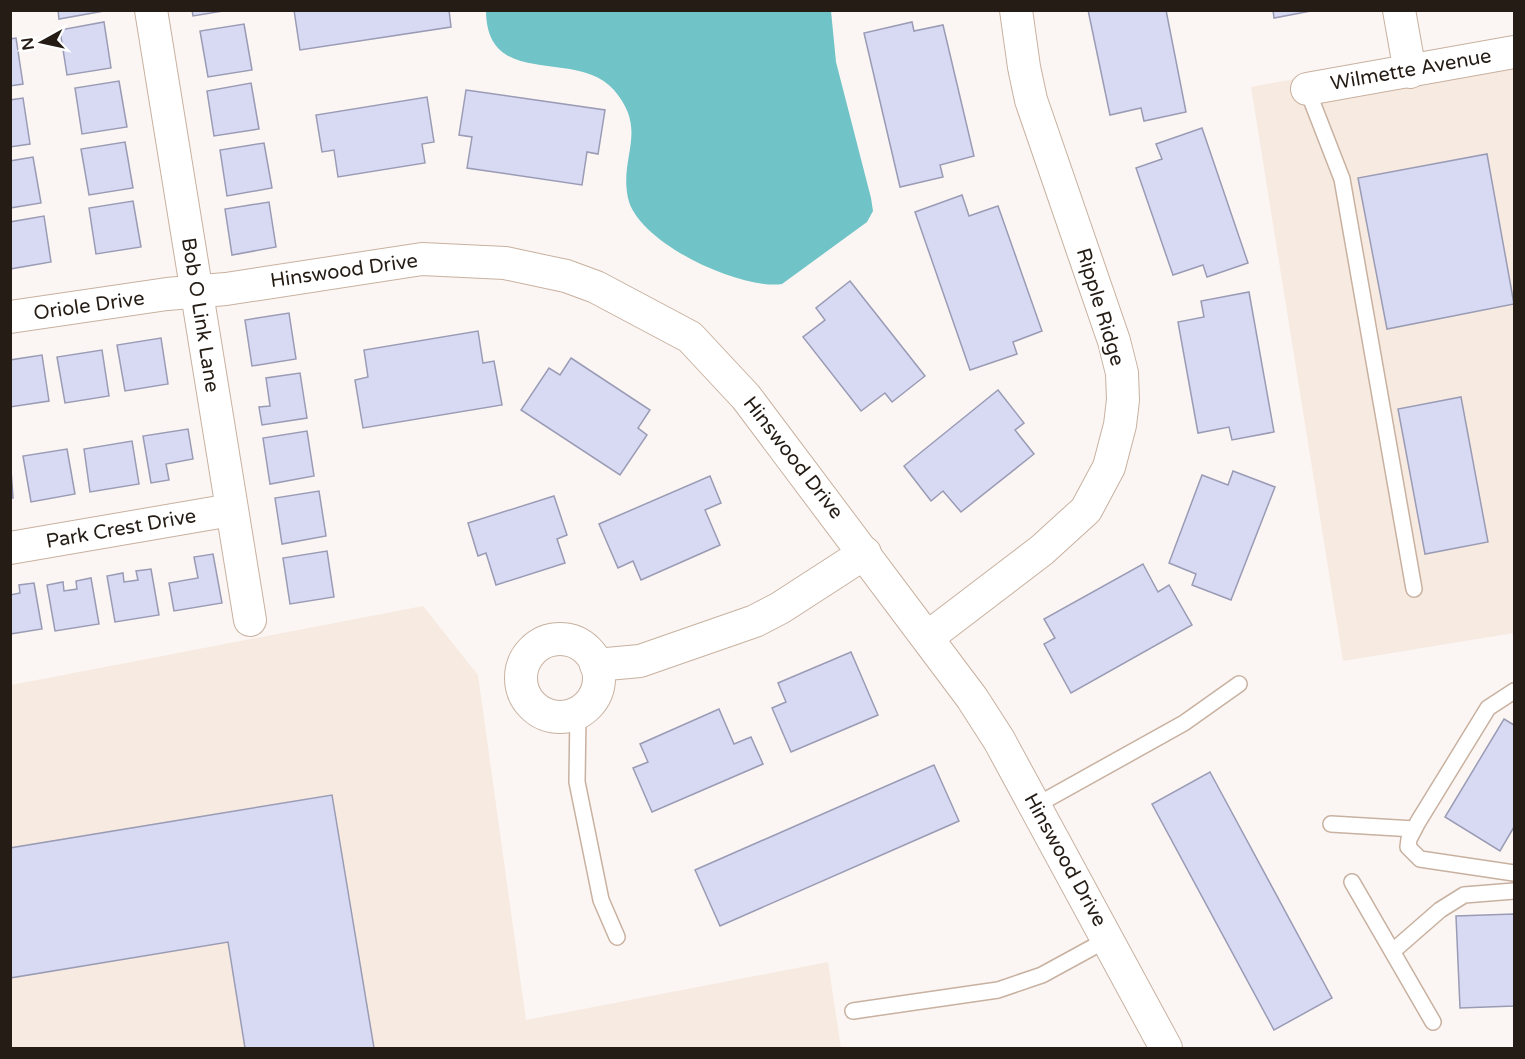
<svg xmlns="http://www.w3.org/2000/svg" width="1525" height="1059" font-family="'Varela Round',sans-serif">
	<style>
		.built { fill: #f7eae1 }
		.water { fill: #70c3c6 }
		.building { fill: #d8daf4; stroke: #9a9bb4; stroke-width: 1.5 }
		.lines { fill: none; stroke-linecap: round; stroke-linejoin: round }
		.service-casing { stroke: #c8b1a0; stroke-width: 18 }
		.minor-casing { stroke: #c8b1a0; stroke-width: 34 }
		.service { stroke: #fff; stroke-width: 15 }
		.minor { stroke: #fff; stroke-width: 32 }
		.labels { text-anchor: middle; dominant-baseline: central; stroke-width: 4.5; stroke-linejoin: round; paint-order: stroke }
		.street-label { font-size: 20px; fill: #241c15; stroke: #fff }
	</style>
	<rect width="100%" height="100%" fill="#fbf6f3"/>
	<!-- built -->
	<g class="built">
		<polygon points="1514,38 1514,633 1343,661 1251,87"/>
		<polygon points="423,606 478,675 526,1020 828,962 841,1048 11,1048 11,685"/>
	</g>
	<!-- water -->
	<path class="water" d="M 486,11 L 831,11 L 836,62 L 871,198 L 873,211 L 867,222 L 782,284 C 739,290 637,242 628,198 C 619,156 649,131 614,90 C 577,47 487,91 486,11 Z"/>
	<!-- building -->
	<g class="building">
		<polygon points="58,10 103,10 104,11 59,19"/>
		<polygon points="192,10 229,10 193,16"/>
		<polygon points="294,10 449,10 451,27 300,50"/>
		<polygon points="1088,10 1166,10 1186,112 1144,121 1141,108 1110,115"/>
		<polygon points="1273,10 1316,10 1274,18"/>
		<polygon points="104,22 111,68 67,75 60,30"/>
		<polygon points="912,22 914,31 943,25 974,156 940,165 943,177 900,187 864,33"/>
		<polygon points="244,24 252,70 208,77 200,31"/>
		<polygon points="16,38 23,84 10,86 10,39"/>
		<polygon points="119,81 127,127 82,134 75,88"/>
		<polygon points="251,83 259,129 214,136 207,91"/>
		<polygon points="466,90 605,110 598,154 587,152 582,185 467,168 472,137 459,135"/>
		<polygon points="427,97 434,142 422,144 425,163 338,177 334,150 322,152 316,115"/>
		<polygon points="23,98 30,144 10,147 10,100"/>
		<polygon points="1202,128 1248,263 1207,277 1203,265 1173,275 1136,168 1162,159 1156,144"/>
		<polygon points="125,142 133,188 89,195 81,149"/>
		<polygon points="264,143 272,188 227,196 220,150"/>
		<polygon points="1487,154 1514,304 1387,329 1358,178"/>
		<polygon points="33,157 41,203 10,208 10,161"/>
		<polygon points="962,195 969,216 998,206 1042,331 1013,342 1017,354 970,370 915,212"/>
		<polygon points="133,201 141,247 96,254 89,208"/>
		<polygon points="269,202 276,247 232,255 225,209"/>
		<polygon points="44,216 51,262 10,269 10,222"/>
		<polygon points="850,281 925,376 892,402 885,393 861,411 803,337 825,320 816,308"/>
		<polygon points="1249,292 1274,432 1232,440 1229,427 1198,433 1178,322 1204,317 1201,301"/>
		<polygon points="289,313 296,359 252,366 245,320"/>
		<polygon points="478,331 483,363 494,361 502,405 363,428 355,380 368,377 364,350"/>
		<polygon points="161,338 168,384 125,391 117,345"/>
		<polygon points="102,350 109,396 65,403 57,357"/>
		<polygon points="42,355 49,401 10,407 10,360"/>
		<polygon points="571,358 650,410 638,428 647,435 620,475 521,410 549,368 560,375"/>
		<polygon points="300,373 307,418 262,425 259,407 270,406 266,378"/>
		<polygon points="998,390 1024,423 1015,430 1034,454 961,512 943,491 931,501 904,466"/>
		<polygon points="1461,397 1488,542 1425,554 1398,409"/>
		<polygon points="188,429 193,459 166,464 169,480 151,483 143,436"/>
		<polygon points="307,431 314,476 270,484 263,438"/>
		<polygon points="132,441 139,484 90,492 84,449"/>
		<polygon points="67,449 75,494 31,502 23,456"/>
		<polygon points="10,455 13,498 10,498"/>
		<polygon points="1233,471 1275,487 1231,600 1192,585 1196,574 1169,563 1202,475 1228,485"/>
		<polygon points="710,476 721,503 705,510 720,545 641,580 633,561 618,568 599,524"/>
		<polygon points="319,491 326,536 282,544 275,498"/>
		<polygon points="554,496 567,535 557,539 565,563 496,585 486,553 478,556 468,523"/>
		<polygon points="327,551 334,597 290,604 283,558"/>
		<polygon points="213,554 222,603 174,611 169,583 198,578 194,557"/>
		<polygon points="1143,564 1158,592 1169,585 1192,625 1071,693 1044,644 1055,638 1044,619"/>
		<polygon points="151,569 159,615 115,622 107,576 123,573 124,582 138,580 136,571"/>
		<polygon points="91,578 99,624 55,631 47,585 63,582 64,591 77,589 76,581"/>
		<polygon points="34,583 42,629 10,634 10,595 20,593 19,585"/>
		<polygon points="851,652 878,715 791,752 772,708 786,702 778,683"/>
		<polygon points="719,709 734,744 751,737 763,764 652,812 633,768 648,762 640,744"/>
		<polygon points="1504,719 1514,725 1514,827 1500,851 1445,817"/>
		<polygon points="934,765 959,821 720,926 695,870"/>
		<polygon points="1210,772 1332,998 1274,1030 1152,804"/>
		<polygon points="332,795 374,1048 245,1048 228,942 10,978 10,848"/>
		<polygon points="1514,914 1514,1006 1460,1008 1456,916"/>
	</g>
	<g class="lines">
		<defs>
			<g id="service">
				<polyline points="1307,89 1342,179 1414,589"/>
				<polyline points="1514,691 1488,708 1418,822 1409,839 1408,847 1420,859 1514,873"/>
				<polyline points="578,713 577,782 601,900 617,937"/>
				<polyline points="1035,806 1184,723 1239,684"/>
				<polyline points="1331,824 1414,829"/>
				<polyline points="1352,882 1433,1022"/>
				<polyline points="1393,951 1440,910 1464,895 1514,891"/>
				<polyline points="853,1011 998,990 1042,975 1108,939"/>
			</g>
			<g id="minor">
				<polyline points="151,10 250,620"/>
				<polyline points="1399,10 1410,72"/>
				<polyline points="1307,89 1514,52"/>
				<polyline points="10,317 167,294 226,289 422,259 505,263 566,276 596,287 690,337 746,397 972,698 999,740 1166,1048"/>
				<polyline points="10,548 231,510"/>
				<polyline points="928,637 1042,550 1086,510 1109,467 1120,425 1123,400 1122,373 1114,341 1031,100 1024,67 1016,10"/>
				<circle cx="560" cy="678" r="39"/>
				<polyline points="596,665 640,661 755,621 780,608 865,553"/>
			</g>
		</defs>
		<!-- service casing -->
		<use href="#service" class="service-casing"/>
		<!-- minor casing -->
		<use href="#minor" class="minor-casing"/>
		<!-- service -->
		<use href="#service" class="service"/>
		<!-- minor -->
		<use href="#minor" class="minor"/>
	</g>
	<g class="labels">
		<!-- street labels -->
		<g class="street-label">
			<text transform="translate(1411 70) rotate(-10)">Wilmette Avenue</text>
			<text transform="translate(344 271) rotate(-8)">Hinswood Drive</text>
			<text transform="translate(89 306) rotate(-8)">Oriole Drive</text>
			<text transform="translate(1100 307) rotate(73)">Ripple Ridge</text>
			<text transform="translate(200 315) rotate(81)">Bob O Link Lane</text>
			<text transform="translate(793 458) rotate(52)">Hinswood Drive</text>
			<text transform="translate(121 529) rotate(-10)">Park Crest Drive</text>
			<text transform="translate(1065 860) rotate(61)">Hinswood Drive</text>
		</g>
	</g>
	<!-- border -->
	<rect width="1525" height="1059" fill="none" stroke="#241c15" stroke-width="24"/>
	<!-- north arrow -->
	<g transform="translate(42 42) rotate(262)" stroke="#ffffff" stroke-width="4.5" paint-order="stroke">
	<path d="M0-4.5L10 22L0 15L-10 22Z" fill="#241c15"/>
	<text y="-9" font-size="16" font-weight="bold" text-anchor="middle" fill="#241c15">N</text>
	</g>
</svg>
